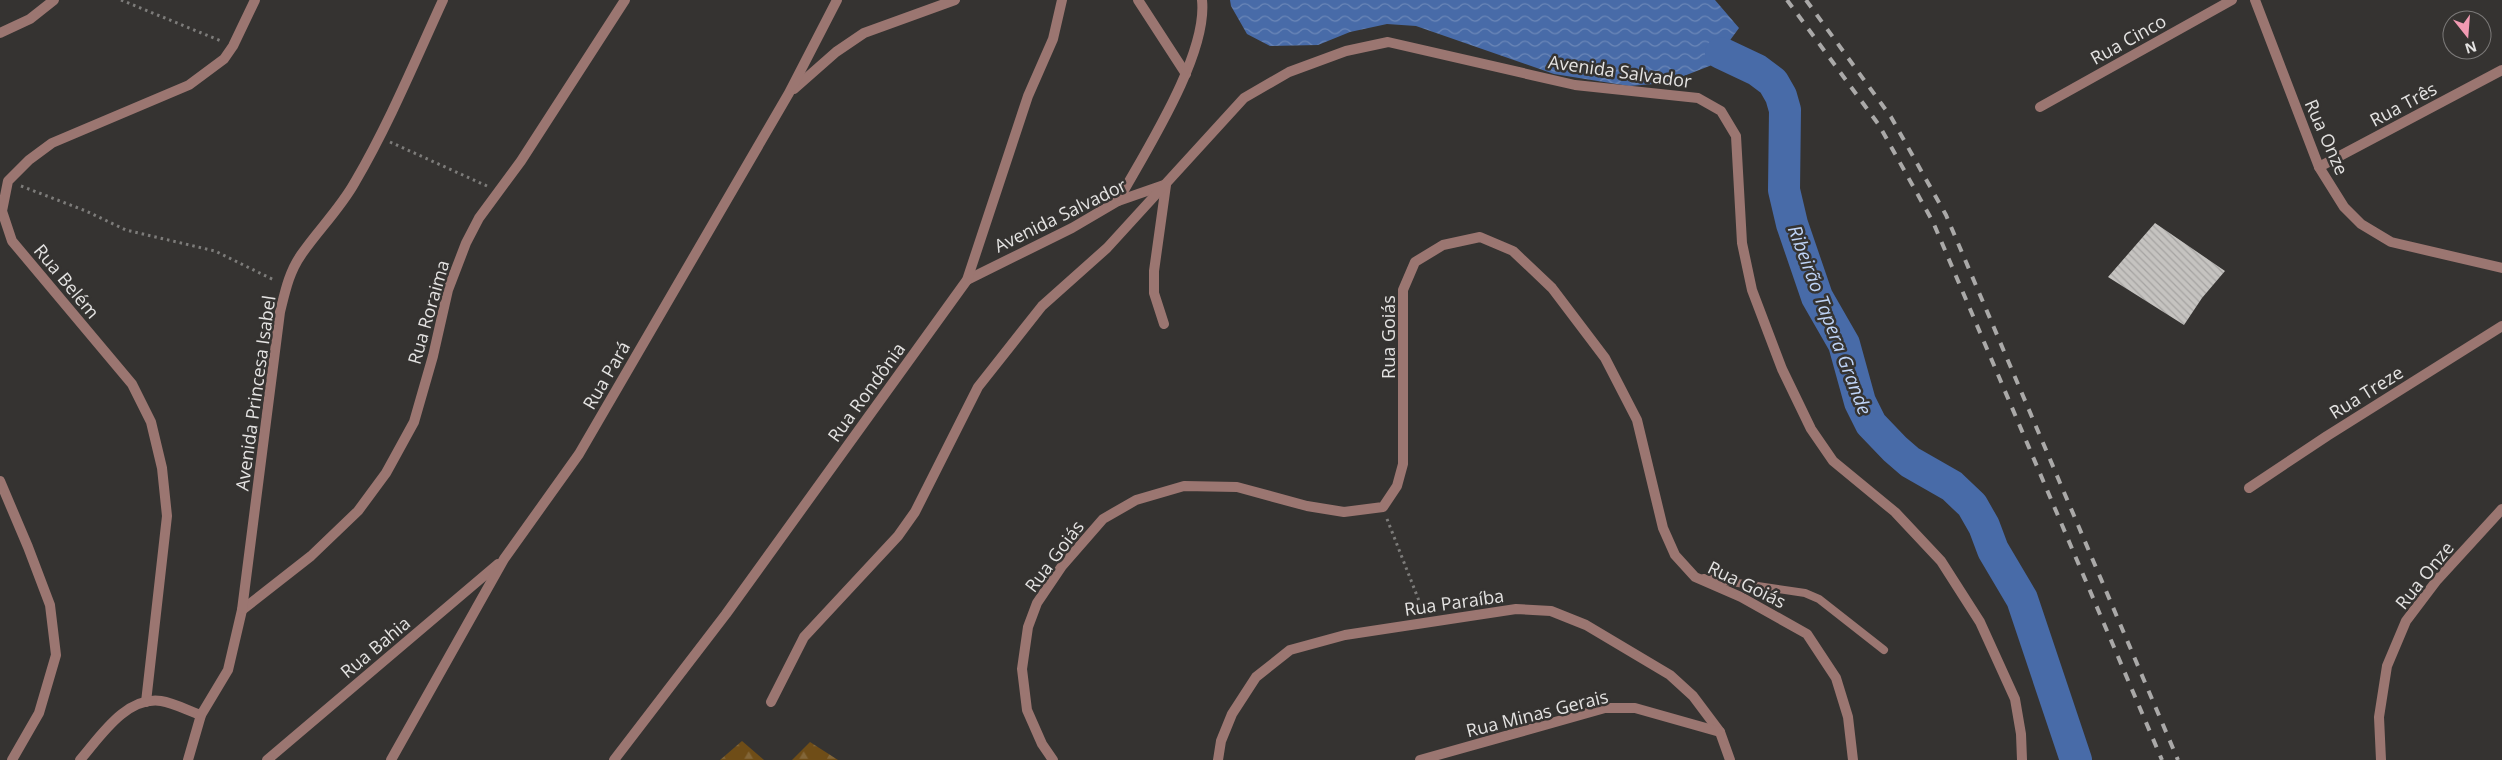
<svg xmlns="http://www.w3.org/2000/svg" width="2502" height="760" font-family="'Open Sans',sans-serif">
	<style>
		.forest { fill: url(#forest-firs) }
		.water { fill: url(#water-waves) }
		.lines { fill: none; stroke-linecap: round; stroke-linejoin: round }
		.river { stroke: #486ba8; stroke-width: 32 }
		.building { fill: url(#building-back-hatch) }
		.path { stroke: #7d7c7a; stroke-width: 3; stroke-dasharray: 2.5 4; stroke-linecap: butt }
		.service { stroke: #9b7671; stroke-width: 8 }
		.minor { stroke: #9b7671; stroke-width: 10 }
		.rail { stroke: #aaa9a8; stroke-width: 4; stroke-dasharray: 9 9; stroke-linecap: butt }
		.labels { text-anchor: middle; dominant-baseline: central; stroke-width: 5; stroke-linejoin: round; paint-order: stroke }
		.street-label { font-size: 18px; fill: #e4e3e2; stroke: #353331 }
		.water-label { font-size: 19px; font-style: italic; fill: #bfd4f7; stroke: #353331 }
	</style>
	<defs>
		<pattern id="forest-firs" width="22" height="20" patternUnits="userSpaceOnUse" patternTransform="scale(1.25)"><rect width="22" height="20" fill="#6f4d17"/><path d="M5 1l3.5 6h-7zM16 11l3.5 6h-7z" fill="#836638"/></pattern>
		<pattern id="water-waves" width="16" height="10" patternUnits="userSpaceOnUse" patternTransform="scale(1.25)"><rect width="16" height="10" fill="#486ba8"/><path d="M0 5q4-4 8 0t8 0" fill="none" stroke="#6b87b8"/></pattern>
		<pattern id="building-back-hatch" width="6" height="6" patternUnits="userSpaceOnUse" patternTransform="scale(1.25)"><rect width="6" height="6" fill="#c5c3c0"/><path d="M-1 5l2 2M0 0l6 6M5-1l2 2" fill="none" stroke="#a5a3a1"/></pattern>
	</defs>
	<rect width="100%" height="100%" fill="#353331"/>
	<!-- forest -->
	<g class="forest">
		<polygon points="742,741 764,760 720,760"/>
		<polygon points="810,742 838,760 792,760"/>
	</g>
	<!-- water -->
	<polygon class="water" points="1230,0 1715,0 1739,28 1712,65 1666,83 1629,86 1554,74 1416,26 1387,24 1350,32 1318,45 1270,46 1247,34 1231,6"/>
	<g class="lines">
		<!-- river -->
		<polyline class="river" points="1721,53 1757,70 1773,82 1781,96 1785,110 1784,190 1792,224 1817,297 1844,344 1860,402 1871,424 1895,449 1910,462 1952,486 1972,505 1984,526 1993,550 2022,599 2076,760"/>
	</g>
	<!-- building -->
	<polygon class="building" points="2155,223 2225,271 2202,298 2184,325 2108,277"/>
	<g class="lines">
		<!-- path -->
		<g class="path">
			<polyline points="121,0 221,41"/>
			<polyline points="390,142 487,186"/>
			<polyline points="21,186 86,211 126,230 215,251 274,280"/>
			<polyline points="1387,519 1423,611"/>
		</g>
		<!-- service -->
		<polyline class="service" points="1704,578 1805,593 1819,599 1884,650"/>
		<!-- minor -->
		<g class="minor">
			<polyline points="1138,0 1186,74"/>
			<polyline points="2255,0 2319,167 2344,207 2361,224 2391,242 2502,268"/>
			<polyline points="0,33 30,19 54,0"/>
			<polyline points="794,89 836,52 864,33 955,0"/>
			<polyline points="2040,107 2232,0"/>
			<polyline points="2319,167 2502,70"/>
			<path d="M 1118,201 C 1145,152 1208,55 1202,0"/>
			<polyline points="967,280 1072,228 1118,201 1164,185"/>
			<polyline points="1164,324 1154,293 1154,271 1166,185"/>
			<polyline points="0,481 28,547 50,605 56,655 39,713 12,760"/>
			<polyline points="2249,488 2327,436 2502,326"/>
			<polyline points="242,610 311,556 358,511 386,473 414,422 433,356 448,290 466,243 479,218 521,161 625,0"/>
			<polyline points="146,702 167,516 162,468 151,422 132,384 12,241 2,211 8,181 29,160 52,143 189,85 224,59 233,46 255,0"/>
			<polyline points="771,702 804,637 898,536 915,512 978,387 1042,306 1107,248 1244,98 1289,72 1346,51 1388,42 1575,85 1698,98 1721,111 1736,136 1742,243 1752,290 1782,369 1811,429 1833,461 1895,512 1941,561 1980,622 2015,699 2021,734 2022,760"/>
			<path d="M 80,760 C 100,737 126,696 161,701 C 174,703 189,711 201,715"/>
			<path d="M 188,760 L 201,715 L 228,670 L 242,610 L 280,312 C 285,292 289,272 301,255 C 318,230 340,209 355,182 C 389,124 415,61 443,0"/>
			<polyline points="267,760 498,564"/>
			<polyline points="391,760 504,559 579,454 789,93 837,0"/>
			<polyline points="614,760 726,614 967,280 1028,96 1053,39 1062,0"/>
			<polyline points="1053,760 1042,744 1027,710 1022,669 1028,627 1037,603 1062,566 1103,519 1136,500 1184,486 1237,487 1307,506 1344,512 1383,507 1397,486 1403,464 1403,290 1415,262 1443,245 1480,237 1513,251 1552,288 1605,358 1637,420 1663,528 1675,555 1695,577 1741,597 1807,634 1836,678 1848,717 1853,760"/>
			<polyline points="1218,760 1221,741 1232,714 1256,677 1290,650 1345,635 1516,609 1551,611 1586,625 1670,675 1693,696 1720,732 1730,760"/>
			<polyline points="1420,760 1605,708 1635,708 1720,732"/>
			<polyline points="2381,760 2379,717 2387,666 2406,621 2437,580 2502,509"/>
		</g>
		<!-- rail -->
		<g class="rail">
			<polyline points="1787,0 1879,125 1933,222 2162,760"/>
			<polyline points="1806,0 1891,117 1946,215 2178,760"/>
		</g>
	</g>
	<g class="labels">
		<!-- street labels -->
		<g class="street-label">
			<text transform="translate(2128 39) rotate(-29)">Rua Cinco</text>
			<text transform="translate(1620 71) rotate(8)">Avenida Salvador</text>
			<text transform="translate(2403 104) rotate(-28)">Rua Três</text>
			<text transform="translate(2327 137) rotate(66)">Rua Onze</text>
			<text transform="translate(1060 215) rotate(-26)">Avenida Salvador</text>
			<text transform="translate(67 281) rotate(50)">Rua Belém</text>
			<text transform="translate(428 312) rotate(-74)">Rua Roraima</text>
			<text transform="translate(1388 337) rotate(-90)">Rua Goiás</text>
			<text transform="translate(606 375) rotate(-60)">Rua Pará</text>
			<text transform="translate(866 392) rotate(-54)">Rua Rondônia</text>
			<text transform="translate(2366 392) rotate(-32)">Rua Treze</text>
			<text transform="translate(255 393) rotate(-82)">Avenida Princesa Isabel</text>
			<text transform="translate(1054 556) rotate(-53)">Rua Goiás</text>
			<text transform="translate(2424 575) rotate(-51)">Rua Onze</text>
			<text transform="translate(1747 584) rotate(26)">Rua Goiás</text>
			<text transform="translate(1454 602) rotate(-8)">Rua Paraíba</text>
			<text transform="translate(375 647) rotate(-40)">Rua Bahia</text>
			<text transform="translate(1537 713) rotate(-14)">Rua Minas Gerais</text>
		</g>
		<!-- water labels -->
		<g class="water-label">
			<text transform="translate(1830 320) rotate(69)">Ribeirão Tapera Grande</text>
		</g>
	</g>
	<!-- north arrow -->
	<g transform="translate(2467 35) rotate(163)"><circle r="24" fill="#353331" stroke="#7b7978"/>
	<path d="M0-4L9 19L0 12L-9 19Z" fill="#f19ab2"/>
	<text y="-8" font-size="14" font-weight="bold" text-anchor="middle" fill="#e4e3e2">N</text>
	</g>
</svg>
